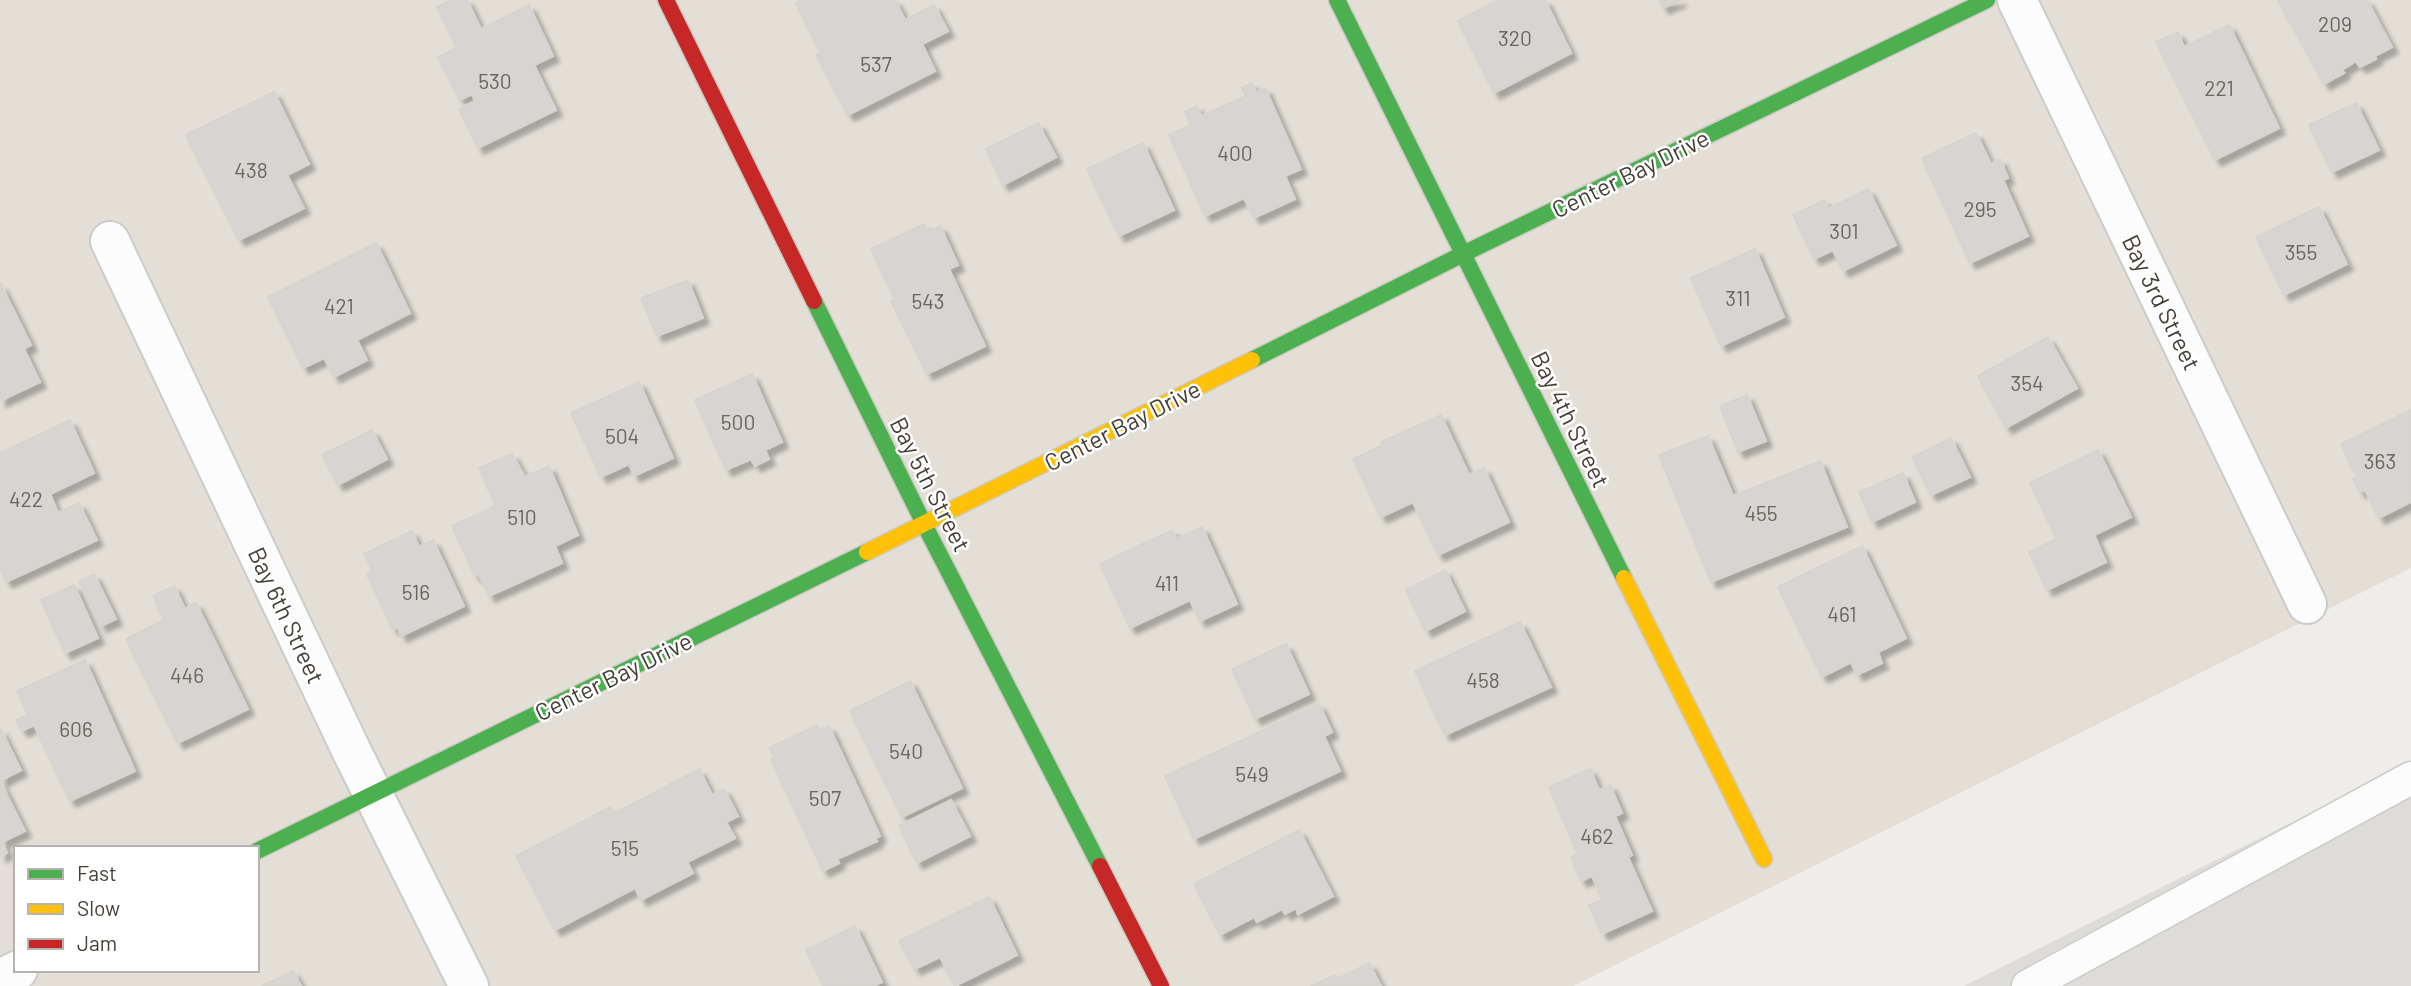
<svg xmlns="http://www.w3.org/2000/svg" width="2411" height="986" font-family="Barlow,sans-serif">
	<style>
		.residential { fill: #e3dfd7; fill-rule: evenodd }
		.parking { fill: #dedcd9 }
		.building { fill: #d7d4d1; stroke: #d7d4d0; stroke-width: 2; filter: url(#shadow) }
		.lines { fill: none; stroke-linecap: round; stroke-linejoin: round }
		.lane-casing { stroke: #cdcbc7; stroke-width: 35 }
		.street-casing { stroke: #cdcbc7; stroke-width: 42 }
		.fast-casing { stroke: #cecac1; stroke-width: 19 }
		.slow-casing { stroke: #cecac1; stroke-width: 19 }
		.jam-casing { stroke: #cecac1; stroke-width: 19 }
		.lane { stroke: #fdfcfc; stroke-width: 32 }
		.street { stroke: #fdfcfc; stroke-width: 38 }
		.fast { stroke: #4caf50; stroke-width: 16 }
		.slow { stroke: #ffc107; stroke-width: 16 }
		.jam { stroke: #c62828; stroke-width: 16 }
		.labels { text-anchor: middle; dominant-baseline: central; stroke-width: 5; stroke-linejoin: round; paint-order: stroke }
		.number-label { font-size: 21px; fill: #6b655e }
		.street-label { font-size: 24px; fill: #453e36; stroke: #fff }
	</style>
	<defs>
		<filter id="shadow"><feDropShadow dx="6" dy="6" stdDeviation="2" flood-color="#0004"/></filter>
	</defs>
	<rect width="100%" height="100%" fill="#efedea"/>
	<!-- residential -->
	<path class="residential" d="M 0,0 L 2411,0 L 2411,568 L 1573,986 L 0,986 ZM 16,848 L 257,848 L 257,970 L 16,970 Z"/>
	<!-- parking -->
	<polygon class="parking" points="2411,763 2411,986 1964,986"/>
	<!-- building -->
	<g class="building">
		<polygon points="451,0 467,0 481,29 529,5 553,56 534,65 556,110 478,148 459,109 475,101 472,94 460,100 438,57 457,48 437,7"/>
		<polygon points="801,0 888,0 889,2 895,0 905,20 934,5 948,31 922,44 935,71 848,115 816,55 821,53 796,3"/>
		<polygon points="1498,0 1545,0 1571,53 1494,93 1458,21"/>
		<polygon points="1659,0 1681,0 1663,8"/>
		<polygon points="2278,0 2367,0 2392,47 2375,56 2376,59 2360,67 2356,61 2342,70 2344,73 2324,84"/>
		<polygon points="2229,25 2279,128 2215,160 2156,42 2178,32 2184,47"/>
		<polygon points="1252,83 1256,93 1265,88 1301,169 1285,176 1295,199 1254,218 1244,198 1205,216 1169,135 1191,125 1185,112 1197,106 1201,116 1246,96 1242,88"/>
		<polygon points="274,92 309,164 287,175 304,208 239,240 186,135"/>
		<polygon points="2356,103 2379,150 2332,172 2309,125"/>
		<polygon points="1038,123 1056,157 1003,185 986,149"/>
		<polygon points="1976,133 1991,164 2000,159 2008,178 2003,180 2028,236 1970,263 1922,158"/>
		<polygon points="1143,143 1174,210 1119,236 1087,169"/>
		<polygon points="1868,189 1896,245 1843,271 1833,250 1814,259 1793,215 1825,200 1828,209"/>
		<polygon points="2319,207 2347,264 2284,295 2256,237"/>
		<polygon points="924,224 929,232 940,226 958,265 949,269 985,346 927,374 891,301 895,299 871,249"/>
		<polygon points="376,243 410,313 357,340 367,360 334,377 324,358 303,368 268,297"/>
		<polygon points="1755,249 1784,317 1721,346 1691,278"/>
		<polygon points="688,280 703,318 657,336 641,298"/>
		<polygon points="0,283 31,345 24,349 40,382 0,401"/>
		<polygon points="2048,337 2077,388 2006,428 1978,376"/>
		<polygon points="752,374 782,442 765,450 769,459 755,466 751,459 726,470 695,400"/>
		<polygon points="639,382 673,458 634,476 629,464 601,477 571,413"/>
		<polygon points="1747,395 1766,441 1738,452 1720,406"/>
		<polygon points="2411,410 2411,502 2379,518 2365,490 2360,492 2353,479 2357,477 2341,444"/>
		<polygon points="1441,415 1469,475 1484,468 1509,522 1438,555 1413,502 1381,517 1353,459 1383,445 1381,442"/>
		<polygon points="70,420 94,473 50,494 58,513 79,503 97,540 6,582 0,569 0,453"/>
		<polygon points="372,430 387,459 338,485 322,455"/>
		<polygon points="1708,436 1733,496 1820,461 1847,527 1711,582 1659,455"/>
		<polygon points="1951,438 1970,477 1931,495 1912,457"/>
		<polygon points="2098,450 2131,517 2094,535 2106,562 2047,590 2029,552 2057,539 2030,483"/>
		<polygon points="512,454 525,477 549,466 578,535 555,546 562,563 489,596 479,574 475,576 452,526 496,506 479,468"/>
		<polygon points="1903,473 1915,502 1872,522 1859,492"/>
		<polygon points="1202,527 1237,604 1200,621 1190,600 1130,628 1100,564 1172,530 1176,539"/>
		<polygon points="412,531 419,547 433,540 464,606 401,636 398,627 393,629 367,575 372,569 364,554"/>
		<polygon points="1862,546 1906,638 1878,652 1882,663 1857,675 1851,662 1822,677 1778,587"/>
		<polygon points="1445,570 1465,611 1426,631 1406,590"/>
		<polygon points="94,574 116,619 101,626 79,581"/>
		<polygon points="74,585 98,638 65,653 41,600"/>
		<polygon points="174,586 185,609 196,603 248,709 178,743 126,639 164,620 153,596"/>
		<polygon points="1520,622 1551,687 1445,735 1415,671"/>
		<polygon points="1286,644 1309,694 1255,719 1232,669"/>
		<polygon points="85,660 135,771 70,801 34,725 22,731 16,720 28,715 17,691"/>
		<polygon points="910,681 962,788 902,817 850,711"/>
		<polygon points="1319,704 1332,732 1324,736 1340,771 1194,839 1165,776"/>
		<polygon points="817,725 819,730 829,726 880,836 875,838 877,841 837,859 839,863 823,871 771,759 774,757 769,748"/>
		<polygon points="0,728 21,770 0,781 25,831 2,842 7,853 0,856"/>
		<polygon points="699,769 712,795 724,789 738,816 726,822 735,838 687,862 693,873 641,900 635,888 555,930 516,856 611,807 614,814"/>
		<polygon points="1590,769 1599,790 1610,785 1622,813 1615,816 1632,855 1628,857 1652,911 1602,934 1589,905 1603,900 1592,876 1581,881 1571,857 1578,854 1549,787"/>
		<polygon points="951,800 970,836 917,863 899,826"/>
		<polygon points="1299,830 1333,896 1298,914 1296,908 1285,914 1282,909 1257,922 1254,917 1220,935 1194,884"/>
		<polygon points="989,897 1017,955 955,986 940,957 915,969 899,941"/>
		<polygon points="855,926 882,982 873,986 824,986 806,950"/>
		<polygon points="1369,963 1381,986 1311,986 1335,975 1337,979"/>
		<polygon points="293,971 301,986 262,986"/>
	</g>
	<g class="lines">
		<defs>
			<polyline id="lane" points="2028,986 2411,778"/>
			<g id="street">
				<polyline points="2017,0 2307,604"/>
				<polyline points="110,241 352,752 469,986"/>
				<polyline points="0,979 18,970"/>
			</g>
			<g id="fast">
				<polyline points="1337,0 1624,578"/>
				<polyline points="814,301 924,524 1100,866"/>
				<polyline points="1252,360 1463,254 1987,0"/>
				<polyline points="257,851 867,552"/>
			</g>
			<g id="slow">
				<polyline points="867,552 1252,360"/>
				<polyline points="1624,578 1764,859"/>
			</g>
			<g id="jam">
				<polyline points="666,0 814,301"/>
				<polyline points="1100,866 1161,986"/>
			</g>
		</defs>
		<!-- lane casing -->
		<use href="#lane" class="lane-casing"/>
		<!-- street casing -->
		<use href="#street" class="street-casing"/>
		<!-- fast casing -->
		<use href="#fast" class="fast-casing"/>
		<!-- slow casing -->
		<use href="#slow" class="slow-casing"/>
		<!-- jam casing -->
		<use href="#jam" class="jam-casing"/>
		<!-- lane -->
		<use href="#lane" class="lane"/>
		<!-- street -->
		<use href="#street" class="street"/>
		<!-- fast -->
		<use href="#fast" class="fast"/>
		<!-- slow -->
		<use href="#slow" class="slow"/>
		<!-- jam -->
		<use href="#jam" class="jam"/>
	</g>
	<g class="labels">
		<!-- number labels -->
		<g class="number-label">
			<text x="2335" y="23">209</text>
			<text x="1515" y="37">320</text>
			<text x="876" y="63">537</text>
			<text x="495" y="80">530</text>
			<text x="2219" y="87">221</text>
			<text x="1235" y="152">400</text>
			<text x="251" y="169">438</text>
			<text x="1980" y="208">295</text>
			<text x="1844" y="230">301</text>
			<text x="2301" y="251">355</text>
			<text x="1738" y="297">311</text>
			<text x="928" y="300">543</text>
			<text x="339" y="305">421</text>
			<text x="2027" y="382">354</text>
			<text x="738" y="421">500</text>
			<text x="622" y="435">504</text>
			<text x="2380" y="460">363</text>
			<text x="26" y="498">422</text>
			<text x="1761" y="512">455</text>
			<text x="522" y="516">510</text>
			<text x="1167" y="582">411</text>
			<text x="416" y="591">516</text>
			<text x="1842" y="613">461</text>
			<text x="187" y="674">446</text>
			<text x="1483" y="679">458</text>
			<text x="76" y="728">606</text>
			<text x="906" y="750">540</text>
			<text x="1252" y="773">549</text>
			<text x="825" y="797">507</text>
			<text x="1597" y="835">462</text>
			<text x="625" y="847">515</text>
		</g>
		<!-- street labels -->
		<g class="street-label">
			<text transform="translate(1630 173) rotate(-26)">Center Bay Drive</text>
			<text transform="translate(2162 302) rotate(64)">Bay 3rd Street</text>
			<text transform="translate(1571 419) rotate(64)">Bay 4th Street</text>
			<text transform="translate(1122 425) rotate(-27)">Center Bay Drive</text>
			<text transform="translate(931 484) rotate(63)">Bay 5th Street</text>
			<text transform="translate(287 615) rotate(65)">Bay 6th Street</text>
			<text transform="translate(613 676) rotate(-26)">Center Bay Drive</text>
		</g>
	</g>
	<!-- legend -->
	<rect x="14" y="846" width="245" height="126" fill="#ffffff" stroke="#b5b2af" stroke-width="2"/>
	<rect x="28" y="869" width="35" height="10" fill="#4caf50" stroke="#b5b2af" stroke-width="2"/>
	<text x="77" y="881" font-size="21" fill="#453e36">Fast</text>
	<rect x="28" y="904" width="35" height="10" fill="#ffc107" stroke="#b5b2af" stroke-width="2"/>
	<text x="77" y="916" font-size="21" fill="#453e36">Slow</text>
	<rect x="28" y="939" width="35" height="10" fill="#c62828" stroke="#b5b2af" stroke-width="2"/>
	<text x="77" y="951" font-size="21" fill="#453e36">Jam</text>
</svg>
